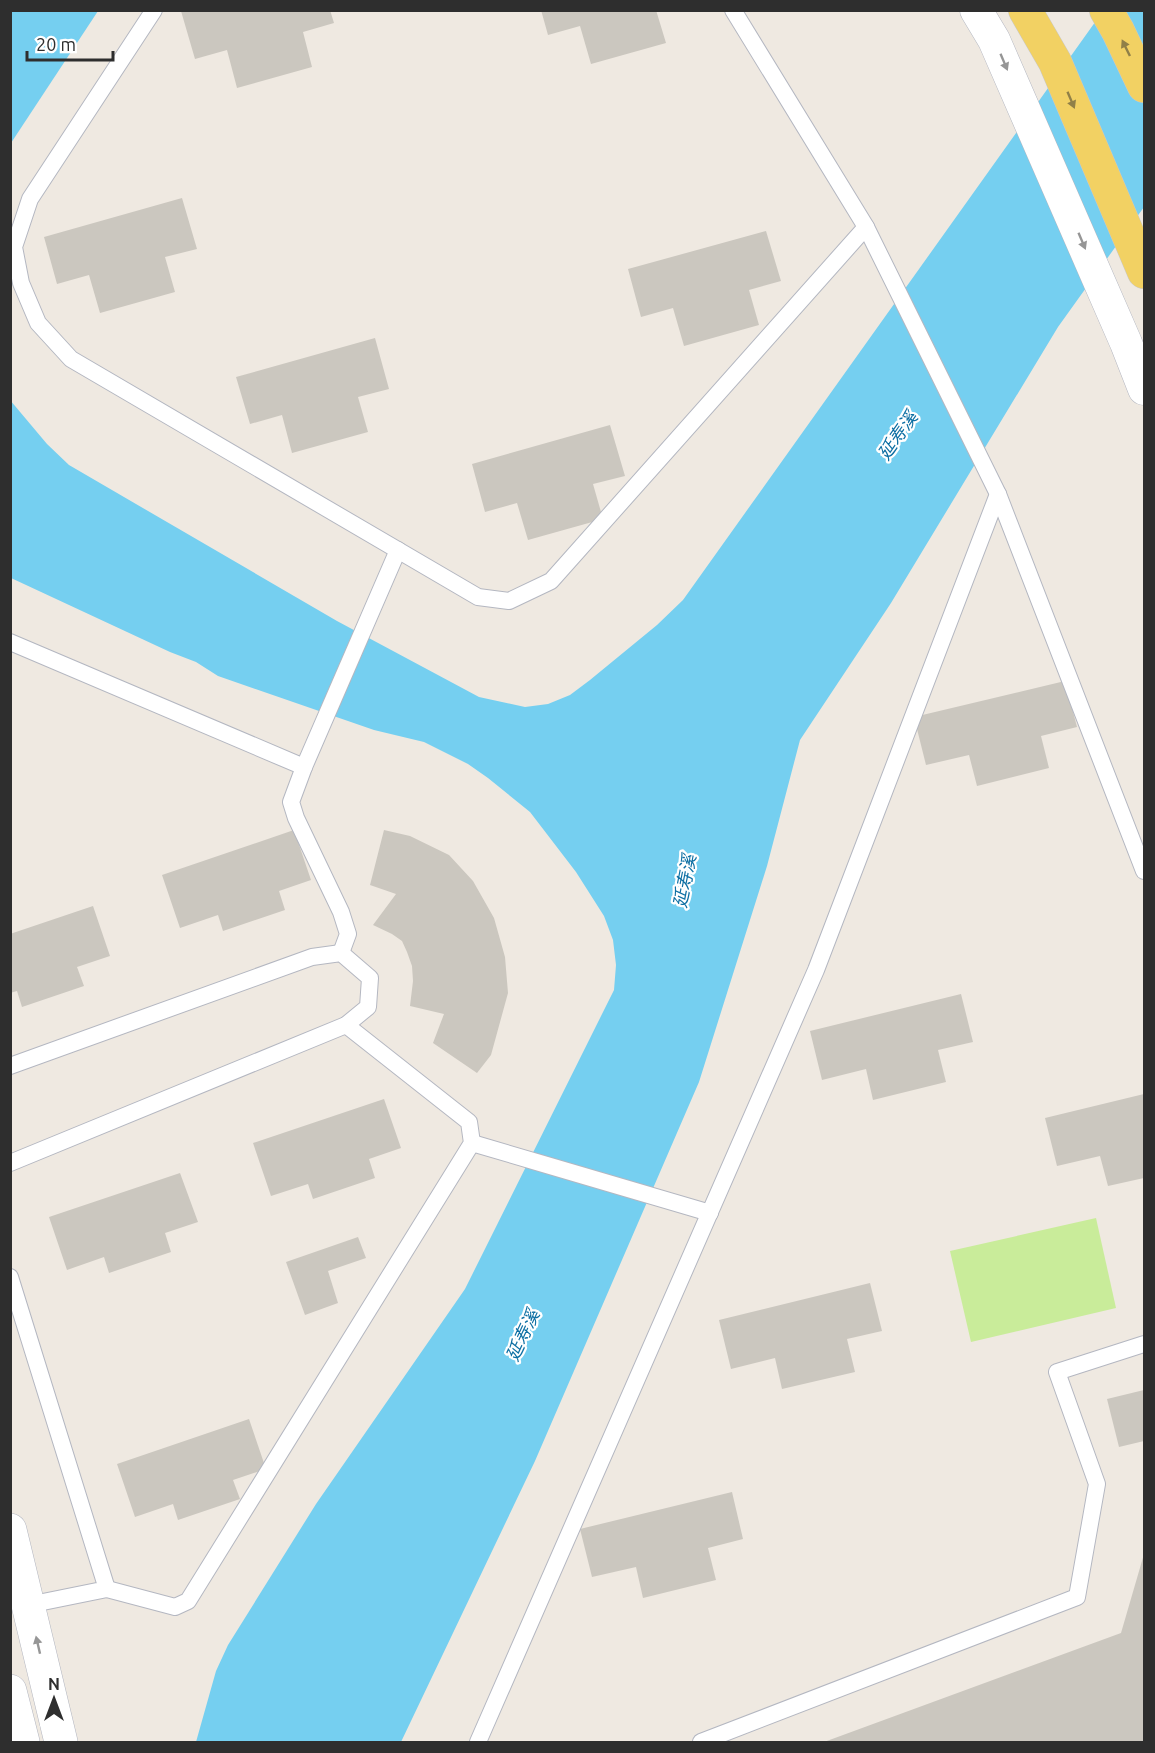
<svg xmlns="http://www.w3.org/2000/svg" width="1155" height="1753" font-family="Ubuntu,'Noto Sans SC',sans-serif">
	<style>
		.pitch { fill: #c9ec9a }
		.water { fill: #75cff0 }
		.building { fill: #cbc7bf }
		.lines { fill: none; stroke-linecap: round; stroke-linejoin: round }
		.lane-casing { stroke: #b4b7c1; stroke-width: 18 }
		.street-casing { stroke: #b4b7c1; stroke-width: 33 }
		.secondary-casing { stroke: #b4b7c1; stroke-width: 34 }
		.primary-casing { stroke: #c9c9c9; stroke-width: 34 }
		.lane { stroke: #fff; stroke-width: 16 }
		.street { stroke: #fff; stroke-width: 32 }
		.secondary { stroke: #fff; stroke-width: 33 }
		.primary { stroke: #f2d163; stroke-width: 33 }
		.oneway { fill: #908048 }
		.oneway2 { fill: #969696 }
		.labels { text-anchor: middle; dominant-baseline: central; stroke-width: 4.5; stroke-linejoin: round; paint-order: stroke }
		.water-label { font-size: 18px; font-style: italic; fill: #0d6fa3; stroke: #fff }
	</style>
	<rect width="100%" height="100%" fill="#efe9e1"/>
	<!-- pitch -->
	<polygon class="pitch" points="1096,1218 1116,1308 971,1342 950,1251"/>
	<!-- water -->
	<g class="water">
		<polygon points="11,10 98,11 11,143 10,11"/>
		<polygon points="1103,11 1144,11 1144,207 1058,327 891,603 800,740 767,866 699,1082 535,1461 401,1742 196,1742 216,1671 228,1645 316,1504 465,1289 614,990 616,965 613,940 604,916 576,872 530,812 488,778 468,764 424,742 374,730 218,676 196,662 170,652 11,578 10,400 47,444 69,465 337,621 479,697 525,707 548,704 570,695 590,680 657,625 683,600"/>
	</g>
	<!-- building -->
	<g class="building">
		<polygon points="184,10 330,10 334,23 303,32 312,67 237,88 227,50 195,59 181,11"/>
		<polygon points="541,10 656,10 666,43 591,64 580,26 548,35"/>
		<polygon points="182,198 197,249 165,257 175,292 100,313 89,275 57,284 44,237"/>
		<polygon points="766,231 781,281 749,290 759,325 684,346 673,308 641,317 628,269"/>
		<polygon points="375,338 389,389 358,397 368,432 292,453 282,415 250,424 236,377"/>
		<polygon points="610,425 625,476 593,484 603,519 528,540 517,503 485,512 472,464"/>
		<polygon points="1065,681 1077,727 1041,736 1049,768 977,786 969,755 926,765 914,717"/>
		<polygon points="294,830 311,880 279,891 285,910 223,931 218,915 180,928 162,875"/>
		<polygon points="384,830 410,836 449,855 473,881 494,918 505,957 508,993 491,1055 477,1073 433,1043 444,1014 410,1006 413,981 412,966 407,952 402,941 392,934 373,925 396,894 370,885"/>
		<polygon points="93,906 110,956 77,967 84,986 22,1007 17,991 10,993 10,934"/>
		<polygon points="961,994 973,1042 938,1050 946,1082 873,1100 866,1069 822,1080 810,1031"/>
		<polygon points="1144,1094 1144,1178 1108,1186 1100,1156 1057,1166 1045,1118"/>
		<polygon points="384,1099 401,1148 369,1159 375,1178 313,1199 308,1184 271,1196 253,1143"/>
		<polygon points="180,1173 198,1222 165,1233 171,1252 109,1273 104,1257 67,1270 49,1217"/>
		<polygon points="358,1237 366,1258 328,1271 338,1303 305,1315 286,1262"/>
		<polygon points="870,1283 882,1331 847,1339 855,1372 782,1389 775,1358 731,1369 719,1320"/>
		<polygon points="1144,1390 1144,1441 1119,1447 1107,1399"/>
		<polygon points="249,1419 266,1469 233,1480 240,1499 178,1520 173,1504 135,1517 117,1464"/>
		<polygon points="732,1492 743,1539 708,1548 716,1580 643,1598 636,1567 592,1577 580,1529"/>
		<polygon points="1144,1554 1144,1742 824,1742 1121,1633"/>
	</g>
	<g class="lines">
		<defs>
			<g id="lane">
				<polyline points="154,10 30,199 14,247 21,283 38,323 71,359 478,597 509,601 551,581 866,227 733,10"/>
				<polyline points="866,227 998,494 1144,871"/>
				<polyline points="10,642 304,767 291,802 296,818 341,912 348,934 341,953"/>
				<polyline points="304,767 398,550"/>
				<polyline points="10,1066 312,957 341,953 370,978 368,1007 346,1025 10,1163"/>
				<polyline points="472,1143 710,1213"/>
				<polyline points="10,1277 107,1589 28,1605"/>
				<polyline points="107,1589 175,1607 188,1601 472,1143 469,1122 346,1025"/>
				<polyline points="478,1742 816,970 998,494"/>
				<polyline points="701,1742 1077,1597 1097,1484 1057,1372 1144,1344"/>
			</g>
			<polyline id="street" points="976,10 994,40 1126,343 1144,389"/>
			<g id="secondary">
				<polyline points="10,1530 61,1742"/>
				<polyline points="10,1691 23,1742"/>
			</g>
			<g id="primary">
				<polyline points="1025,10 1055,62 1144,272"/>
				<polyline points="1106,10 1118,31 1144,86"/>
			</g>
		</defs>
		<!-- lane casing -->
		<use href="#lane" class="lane-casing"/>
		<!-- street casing -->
		<use href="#street" class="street-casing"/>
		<!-- secondary casing -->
		<use href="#secondary" class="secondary-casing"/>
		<!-- primary casing -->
		<use href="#primary" class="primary-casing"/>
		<!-- lane -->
		<use href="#lane" class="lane"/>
		<!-- street -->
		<use href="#street" class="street"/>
		<!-- secondary -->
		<use href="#secondary" class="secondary"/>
		<!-- primary -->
		<use href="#primary" class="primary"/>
	</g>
	<!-- one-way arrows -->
	<defs><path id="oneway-solid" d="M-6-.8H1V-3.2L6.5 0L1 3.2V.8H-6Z" transform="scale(1.5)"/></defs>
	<g class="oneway">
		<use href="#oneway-solid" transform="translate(1126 48) rotate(-116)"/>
		<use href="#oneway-solid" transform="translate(1071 100) rotate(67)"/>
	</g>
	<g class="oneway2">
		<use href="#oneway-solid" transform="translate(1004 62) rotate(67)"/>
		<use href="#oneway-solid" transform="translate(1082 241) rotate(67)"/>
		<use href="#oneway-solid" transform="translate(38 1645) rotate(-103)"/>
	</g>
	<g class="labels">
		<!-- water labels -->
		<g class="water-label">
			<text transform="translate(897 435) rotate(-55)">延寿溪</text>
			<text transform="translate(684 881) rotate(-79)">延寿溪</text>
			<text transform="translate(522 1335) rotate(-65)">延寿溪</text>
		</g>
	</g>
	<!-- border -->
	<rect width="1155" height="1753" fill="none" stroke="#2e2e2e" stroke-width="24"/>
	<!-- north arrow -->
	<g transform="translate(54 1699)" stroke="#ffffff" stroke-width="4.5" paint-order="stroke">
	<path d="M0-4.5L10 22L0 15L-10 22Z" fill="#2e2e2e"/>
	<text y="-9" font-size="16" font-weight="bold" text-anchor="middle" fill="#2e2e2e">N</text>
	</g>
	<!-- scale -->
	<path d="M27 51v9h86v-9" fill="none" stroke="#2e2e2e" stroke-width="3"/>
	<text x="36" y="51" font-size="18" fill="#2e2e2e" stroke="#ffffff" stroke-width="4.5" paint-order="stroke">20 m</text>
</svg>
